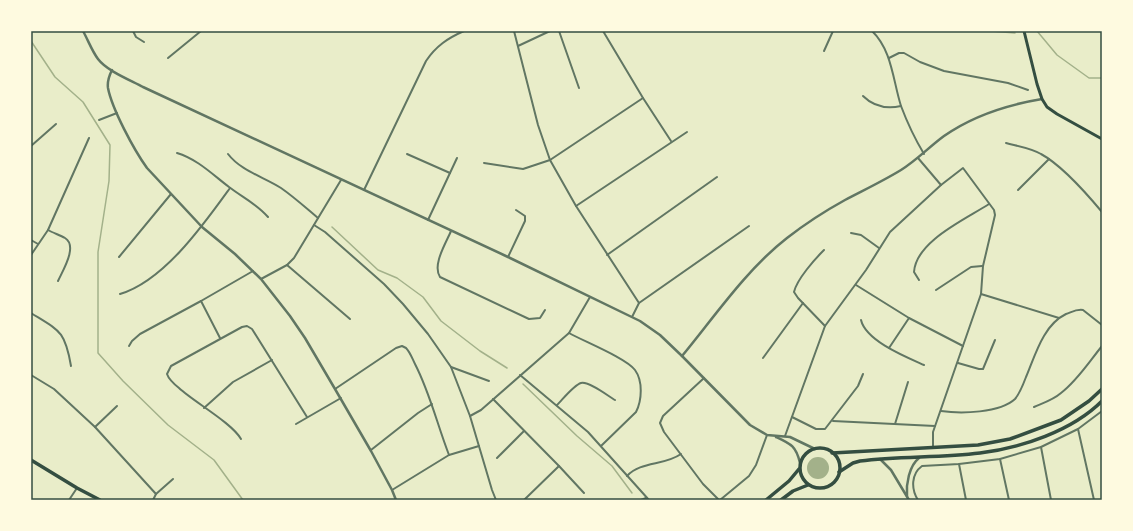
<svg xmlns="http://www.w3.org/2000/svg" width="1133" height="531" font-family="Roboto,sans-serif">
	<style>
		.water { fill: #a3b18a }
		.lines { fill: none; stroke-linecap: round; stroke-linejoin: round }
		.stream { stroke: #a3b18a; stroke-width: 1.5 }
		.minor { stroke: #617663; stroke-width: 2 }
		.tertiary { stroke: #617663; stroke-width: 2.5 }
		.secondary { stroke: #344e41; stroke-width: 3 }
		.primary { stroke: #344e41; stroke-width: 3.5 }
		.trunk { stroke: #344e41; stroke-width: 3.5 }
		.neatline { fill: none; stroke: #344e41; stroke-width: 1.5 }
	</style>
	<rect width="100%" height="100%" fill="#e9edc9"/>
	<!-- water -->
	<circle class="water" cx="818" cy="468" r="11"/>
	<g class="lines">
		<!-- stream -->
		<g class="stream">
			<polyline points="991,31 1015,33"/>
			<polyline points="1037,31 1057,55 1089,78 1102,78"/>
			<polyline points="31,41 55,77 83,102 110,145 109,181 98,252 98,353 123,381 168,425 214,460 243,500"/>
			<polyline points="332,227 378,270 397,278 423,297 441,321 480,351 507,368"/>
			<polyline points="523,384 577,436 612,466 632,493"/>
		</g>
		<!-- minor -->
		<g class="minor">
			<polyline points="133,31 136,37 144,42"/>
			<polyline points="514,31 538,125 550,160 576,206 639,303"/>
			<polyline points="559,31 579,88"/>
			<polyline points="603,31 643,98 671,141"/>
			<path d="M 872,31 C 892,50 893,81 901,106 C 907,122 915,139 924,154"/>
			<polyline points="518,46 550,31"/>
			<polyline points="824,51 833,31"/>
			<polyline points="168,58 201,31"/>
			<polyline points="889,58 899,53 904,53 920,62 944,71 1008,83 1028,90"/>
			<path d="M 863,96 C 874,107 887,109 901,106"/>
			<polyline points="99,120 117,113"/>
			<path d="M 1006,143 C 1017,146 1031,148 1041,154 C 1063,166 1087,194 1102,212"/>
			<polyline points="31,146 56,124"/>
			<path d="M 177,153 C 197,159 212,174 229,187 C 242,197 257,204 268,217"/>
			<path d="M 228,154 C 241,171 264,177 281,188 C 294,197 306,208 318,218"/>
			<polyline points="407,154 450,173"/>
			<polyline points="918,158 941,185"/>
			<polyline points="484,163 523,169 550,160 643,98"/>
			<path d="M 364,190 L 426,61 C 436,46 448,38 464,31"/>
			<polyline points="1018,190 1049,159"/>
			<polyline points="576,206 687,132"/>
			<polyline points="428,220 457,158"/>
			<polyline points="314,225 325,232 384,284 403,304 428,334 451,367 470,416 492,490 496,500"/>
			<path d="M 48,230 C 53,233 60,235 65,238 C 78,246 63,270 58,281"/>
			<path d="M 451,231 C 446,243 432,265 440,277 L 529,319 L 540,318 L 545,310"/>
			<polyline points="851,233 861,235 879,248"/>
			<polyline points="31,240 38,244"/>
			<path d="M 824,250 C 815,259 797,279 794,292 L 798,298 L 825,326"/>
			<polyline points="31,255 48,230 89,138"/>
			<polyline points="607,255 717,177"/>
			<polyline points="119,257 171,194"/>
			<polyline points="508,257 525,221 525,216 516,210"/>
			<polyline points="287,265 350,319"/>
			<polyline points="261,279 287,265 294,258 341,180"/>
			<path d="M 919,280 L 914,272 C 916,241 966,219 989,204"/>
			<polyline points="856,285 909,318 963,346"/>
			<polyline points="936,290 971,267 982,266"/>
			<path d="M 120,294 C 164,281 204,224 230,188"/>
			<polyline points="981,294 1059,318"/>
			<polyline points="201,301 220,338"/>
			<path d="M 31,313 C 60,331 65,331 71,366"/>
			<polyline points="632,317 639,303 749,226"/>
			<path d="M 861,320 C 866,341 906,357 924,365"/>
			<path d="M 569,333 C 583,341 626,358 635,370 C 643,381 642,400 636,412 L 601,446"/>
			<polyline points="129,346 132,341 140,334 201,301 253,271"/>
			<polyline points="889,348 909,318"/>
			<polyline points="763,358 803,303"/>
			<polyline points="958,363 979,369 983,369 995,340"/>
			<polyline points="451,367 489,381"/>
			<polyline points="31,375 54,389 95,427 156,494"/>
			<polyline points="520,375 588,432 649,500"/>
			<polyline points="704,378 663,416 660,423 664,432 703,484 719,500"/>
			<path d="M 335,389 L 396,348 L 402,346 L 406,348 C 410,352 412,358 415,364 C 430,393 437,424 449,455"/>
			<polyline points="493,399 559,466 584,493"/>
			<path d="M 557,405 C 563,399 574,385 581,383 C 589,381 608,396 615,400"/>
			<path d="M 1034,407 C 1043,403 1053,400 1061,393 C 1077,381 1089,362 1102,346"/>
			<polyline points="204,408 233,382 272,360"/>
			<path d="M 941,411 C 961,414 1000,413 1015,399 C 1020,393 1023,385 1026,377 C 1035,356 1043,325 1066,314 C 1072,312 1076,309 1083,310 L 1102,325"/>
			<polyline points="470,416 481,410 569,333 590,297"/>
			<polyline points="792,417 816,429 825,429 858,386 863,374"/>
			<polyline points="833,421 935,426"/>
			<polyline points="296,424 341,398"/>
			<polyline points="895,424 908,382"/>
			<polyline points="95,427 117,406"/>
			<polyline points="1078,429 1094,500"/>
			<polyline points="785,436 825,326 866,270 890,232 941,185 963,168 994,210 995,215 983,266 981,294 933,432 933,447"/>
			<path d="M 241,439 C 232,423 194,402 179,388 C 174,384 169,380 167,374 L 171,366 L 242,327 L 247,326 L 252,329 L 307,417"/>
			<polyline points="1041,447 1051,500"/>
			<polyline points="371,450 418,413 432,404"/>
			<polyline points="497,458 524,431"/>
			<polyline points="1000,459 1009,500"/>
			<polyline points="959,464 966,500"/>
			<path d="M 627,476 C 641,461 664,466 681,454"/>
			<polyline points="392,490 449,455 479,446"/>
			<polyline points="69,500 77,488"/>
			<polyline points="153,500 156,494 173,479"/>
			<polyline points="524,500 559,466"/>
			<polyline points="641,500 646,498"/>
			<polyline points="720,500 749,476 756,465 767,435"/>
			<path d="M 918,500 C 911,489 911,474 922,466 L 959,464 L 1000,459 L 1041,447 L 1078,429 L 1102,411"/>
		</g>
		<!-- tertiary -->
		<g class="tertiary">
			<path d="M 83,31 C 88,40 92,51 98,59 C 107,71 130,80 143,87 L 508,257 L 640,321 L 660,335 L 682,356 L 750,425 L 767,435 L 790,437 L 815,449"/>
			<path d="M 112,70 C 109,76 107,81 108,88 C 112,109 134,150 147,168 L 202,227 L 235,254 L 261,279 L 290,316 L 305,338 L 335,389 L 371,451 L 392,490 L 396,500"/>
			<path d="M 682,356 C 715,316 746,270 787,238 C 805,224 825,211 845,200 C 864,190 883,181 901,170 C 917,160 929,147 944,136 C 974,115 1006,105 1042,99"/>
			<path d="M 776,437 C 791,444 796,446 800,463"/>
			<polyline points="880,459 891,470 909,500"/>
			<path d="M 907,496 C 906,484 909,466 919,458"/>
		</g>
		<!-- secondary -->
		<polyline class="secondary" points="1024,31 1037,84 1042,99 1047,107 1057,114 1102,139"/>
		<!-- primary -->
		<polyline class="primary" points="31,460 77,488 100,500"/>
		<!-- trunk -->
		<g class="trunk">
			<circle cx="820" cy="468" r="20"/>
			<polyline points="832,453 978,445 1010,439 1061,420 1089,401 1102,389"/>
			<path d="M 839,472 L 853,463 L 860,461 C 900,456 940,458 980,453 C 1021,448 1072,431 1102,401"/>
			<polyline points="766,500 789,481 799,469"/>
			<polyline points="781,500 793,491 808,485"/>
		</g>
	</g>
	<!-- border -->
	<rect width="1133" height="531" fill="none" stroke="#fefae0" stroke-width="64"/>
	<rect x="32" y="32" width="1069" height="467" class="neatline"/>
</svg>
